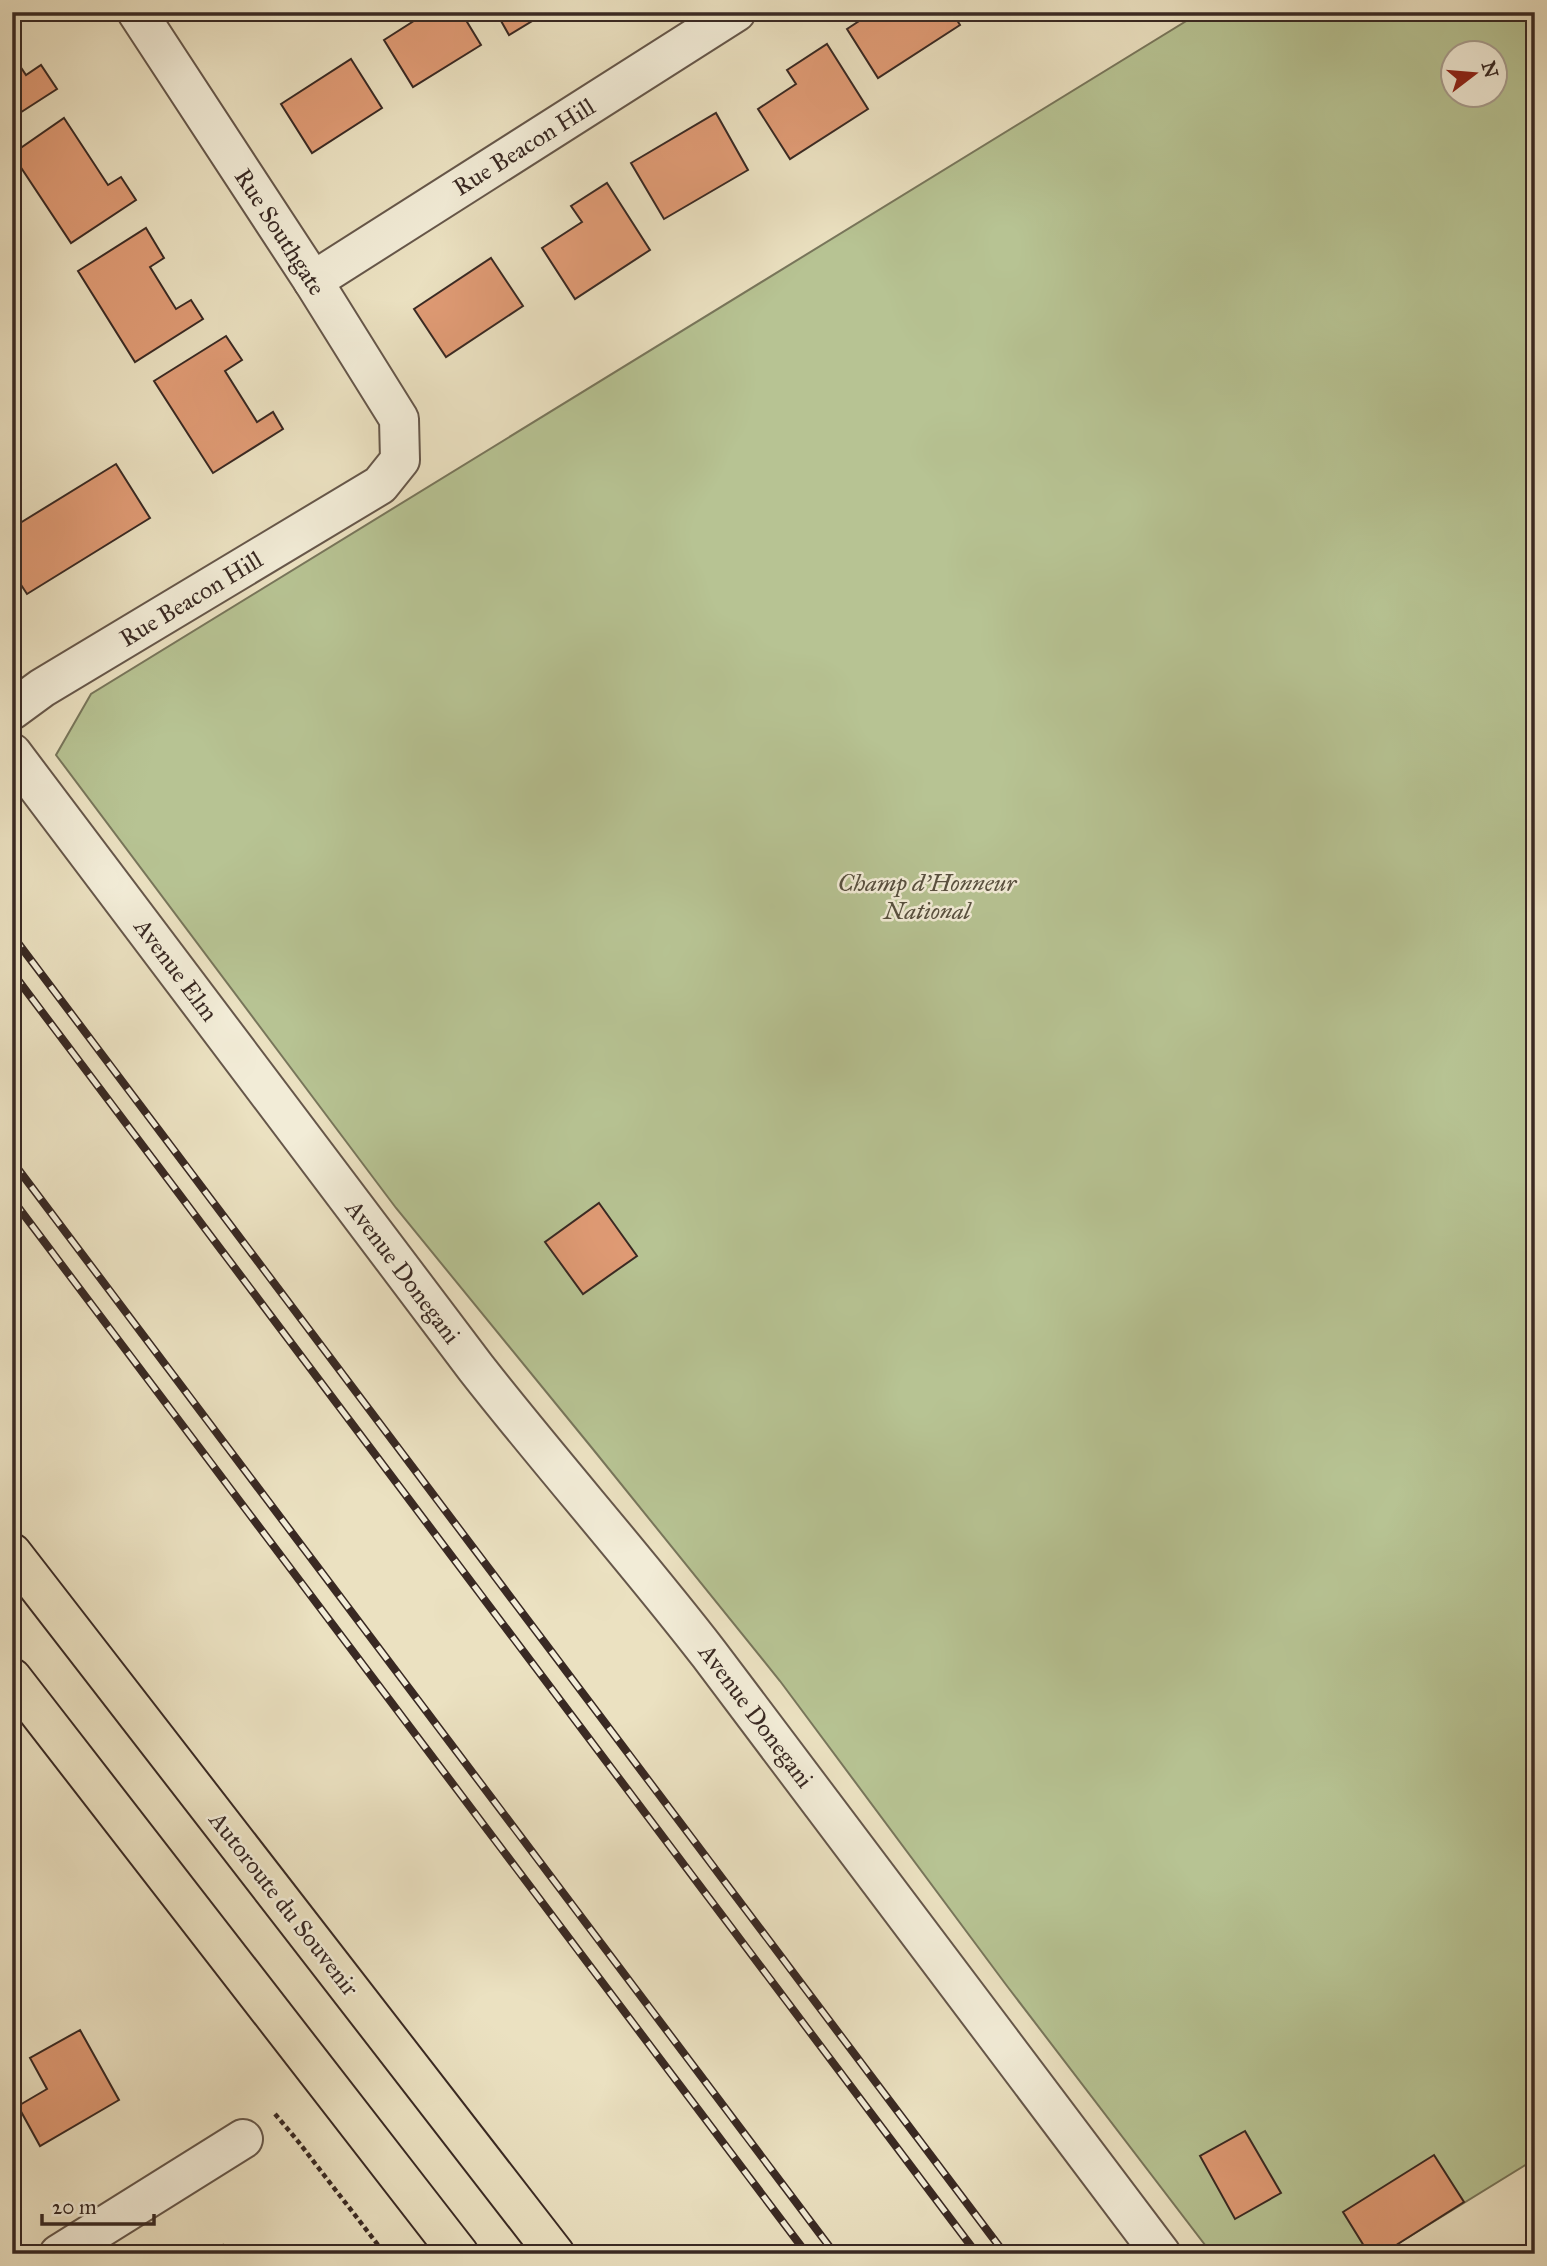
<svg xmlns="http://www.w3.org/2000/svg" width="1547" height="2266" font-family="'IM FELL Great Primer',serif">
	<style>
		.green { fill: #b7c393; stroke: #78765b; stroke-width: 2; fill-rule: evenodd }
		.building { fill: #e09b75; stroke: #392923; stroke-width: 2 }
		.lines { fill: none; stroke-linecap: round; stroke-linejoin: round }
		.minor-casing { stroke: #66574a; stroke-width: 42 }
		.highway-casing { stroke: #392923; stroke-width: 42 }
		.path { stroke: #392923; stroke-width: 4.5; stroke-dasharray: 5 3.5; stroke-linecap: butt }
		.minor { stroke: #f2ecd7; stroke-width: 38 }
		.highway { stroke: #ebe1c1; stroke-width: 38 }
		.rail-casing { stroke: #392923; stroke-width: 8 }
		.rail { stroke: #f2ecd7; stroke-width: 5; stroke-dasharray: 16; stroke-linecap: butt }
		.labels { text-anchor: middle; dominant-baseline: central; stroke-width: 5; stroke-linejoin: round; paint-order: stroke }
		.street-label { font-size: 24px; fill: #392923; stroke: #f2ecd7 }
		.park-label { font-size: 24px; font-style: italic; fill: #58503f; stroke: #f2ecd7 }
	</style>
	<rect width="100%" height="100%" fill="#ebe1c1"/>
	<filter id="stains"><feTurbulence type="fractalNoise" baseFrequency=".00286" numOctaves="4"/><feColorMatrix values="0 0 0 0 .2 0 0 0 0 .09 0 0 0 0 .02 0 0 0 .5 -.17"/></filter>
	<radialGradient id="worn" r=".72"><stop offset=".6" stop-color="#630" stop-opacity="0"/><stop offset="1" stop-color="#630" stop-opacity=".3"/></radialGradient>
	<!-- green -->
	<path class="green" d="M 1201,12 L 1535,12 L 1535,2159 L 1381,2254 L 1212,2254 L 1007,1986 L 780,1681 L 592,1448 L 396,1208 L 56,755 L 91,694 ZM 1452,52 L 1494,52 L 1494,94 L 1452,94 Z"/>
	<!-- building -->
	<g class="building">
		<polygon points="428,12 461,12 481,45 413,87 384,40"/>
		<polygon points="496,12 547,12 509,35"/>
		<polygon points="873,12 952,12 960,25 878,78 847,29"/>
		<polygon points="827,44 868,109 790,159 758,109 796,84 787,70"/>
		<polygon points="12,54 26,75 41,65 57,89 12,118"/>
		<polygon points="351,59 382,108 312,153 281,104"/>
		<polygon points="716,113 748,170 664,219 631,163"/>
		<polygon points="64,118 108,185 121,177 136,200 71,243 12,154"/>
		<polygon points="607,183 650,250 575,299 542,248 582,222 571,206"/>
		<polygon points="146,228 164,258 150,267 176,309 191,300 203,319 135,362 78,271"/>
		<polygon points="491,258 523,306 446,357 414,309"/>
		<polygon points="226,336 242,360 225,371 257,422 273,412 283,429 213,473 154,381"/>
		<polygon points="116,464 150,518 27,594 12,571 12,528"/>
		<polygon points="599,1203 637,1256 583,1294 545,1242"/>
		<polygon points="80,2030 119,2100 40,2146 18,2106 47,2089 30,2058"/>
		<polygon points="1245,2131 1281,2193 1235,2219 1200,2156"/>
		<polygon points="1434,2155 1464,2202 1382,2254 1369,2254 1343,2212"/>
		<polygon points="223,2245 228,2254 209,2254"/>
	</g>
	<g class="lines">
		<defs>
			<g id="minor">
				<polyline points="313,281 736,12"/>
				<polyline points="12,710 42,688 380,485 400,460 399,419 313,281 137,12"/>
				<path d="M 12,753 L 476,1368 C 552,1465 634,1557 709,1654 L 1161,2254"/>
				<polyline points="59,2254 243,2139"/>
			</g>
			<g id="highway">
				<polyline points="12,1553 555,2254"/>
				<polyline points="12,1678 459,2254"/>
			</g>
		</defs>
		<!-- minor casing -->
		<use href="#minor" class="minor-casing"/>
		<!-- highway casing -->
		<use href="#highway" class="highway-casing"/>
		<!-- path -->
		<polyline class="path" points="275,2114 297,2140 385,2254"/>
		<!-- minor -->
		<use href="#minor" class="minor"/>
		<!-- highway -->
		<use href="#highway" class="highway"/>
		<defs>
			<g id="rail">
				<polyline points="12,935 1005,2254"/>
				<polyline points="12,972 977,2254"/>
				<polyline points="12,1161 835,2254"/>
				<polyline points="12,1199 807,2254"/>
			</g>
		</defs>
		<!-- rail casing -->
		<use href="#rail" class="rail-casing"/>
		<!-- rail -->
		<use href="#rail" class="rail"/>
	</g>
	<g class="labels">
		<!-- street labels -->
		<g class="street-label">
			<text transform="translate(524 147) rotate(-32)">Rue Beacon Hill</text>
			<text transform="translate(280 232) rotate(57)">Rue Southgate</text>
			<text transform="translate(191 599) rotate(-31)">Rue Beacon Hill</text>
			<text transform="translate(176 970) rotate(53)">Avenue Elm</text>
			<text transform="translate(403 1272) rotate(53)">Avenue Donegani</text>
			<text transform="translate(756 1716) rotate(53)">Avenue Donegani</text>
			<text transform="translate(284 1904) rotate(52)">Autoroute du Souvenir</text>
		</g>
		<!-- park labels -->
		<g class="park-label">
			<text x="927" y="883">Champ d'Honneur<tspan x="927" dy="28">National</tspan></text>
		</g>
	</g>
	<!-- margin -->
	<rect width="1547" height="2266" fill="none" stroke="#ebe1c1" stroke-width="42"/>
	<rect x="14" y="14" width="1519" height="2238" fill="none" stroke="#392923" stroke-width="3.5"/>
	<rect x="21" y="21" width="1505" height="2224" fill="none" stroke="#392923" stroke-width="2"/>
	<!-- north arrow -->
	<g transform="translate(1474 74) rotate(74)"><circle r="33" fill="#f2ecd7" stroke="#a89e8f" stroke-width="2"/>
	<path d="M0-5L12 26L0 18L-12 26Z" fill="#8f2418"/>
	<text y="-10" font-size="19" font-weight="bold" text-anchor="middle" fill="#392923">N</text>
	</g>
	<!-- scale -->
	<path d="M42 2214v10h112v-10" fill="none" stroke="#392923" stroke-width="3.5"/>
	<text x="52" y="2214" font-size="21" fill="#392923" stroke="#f2ecd7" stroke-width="5" paint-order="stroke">20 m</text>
	<rect width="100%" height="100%" filter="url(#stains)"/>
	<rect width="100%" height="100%" fill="url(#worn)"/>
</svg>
